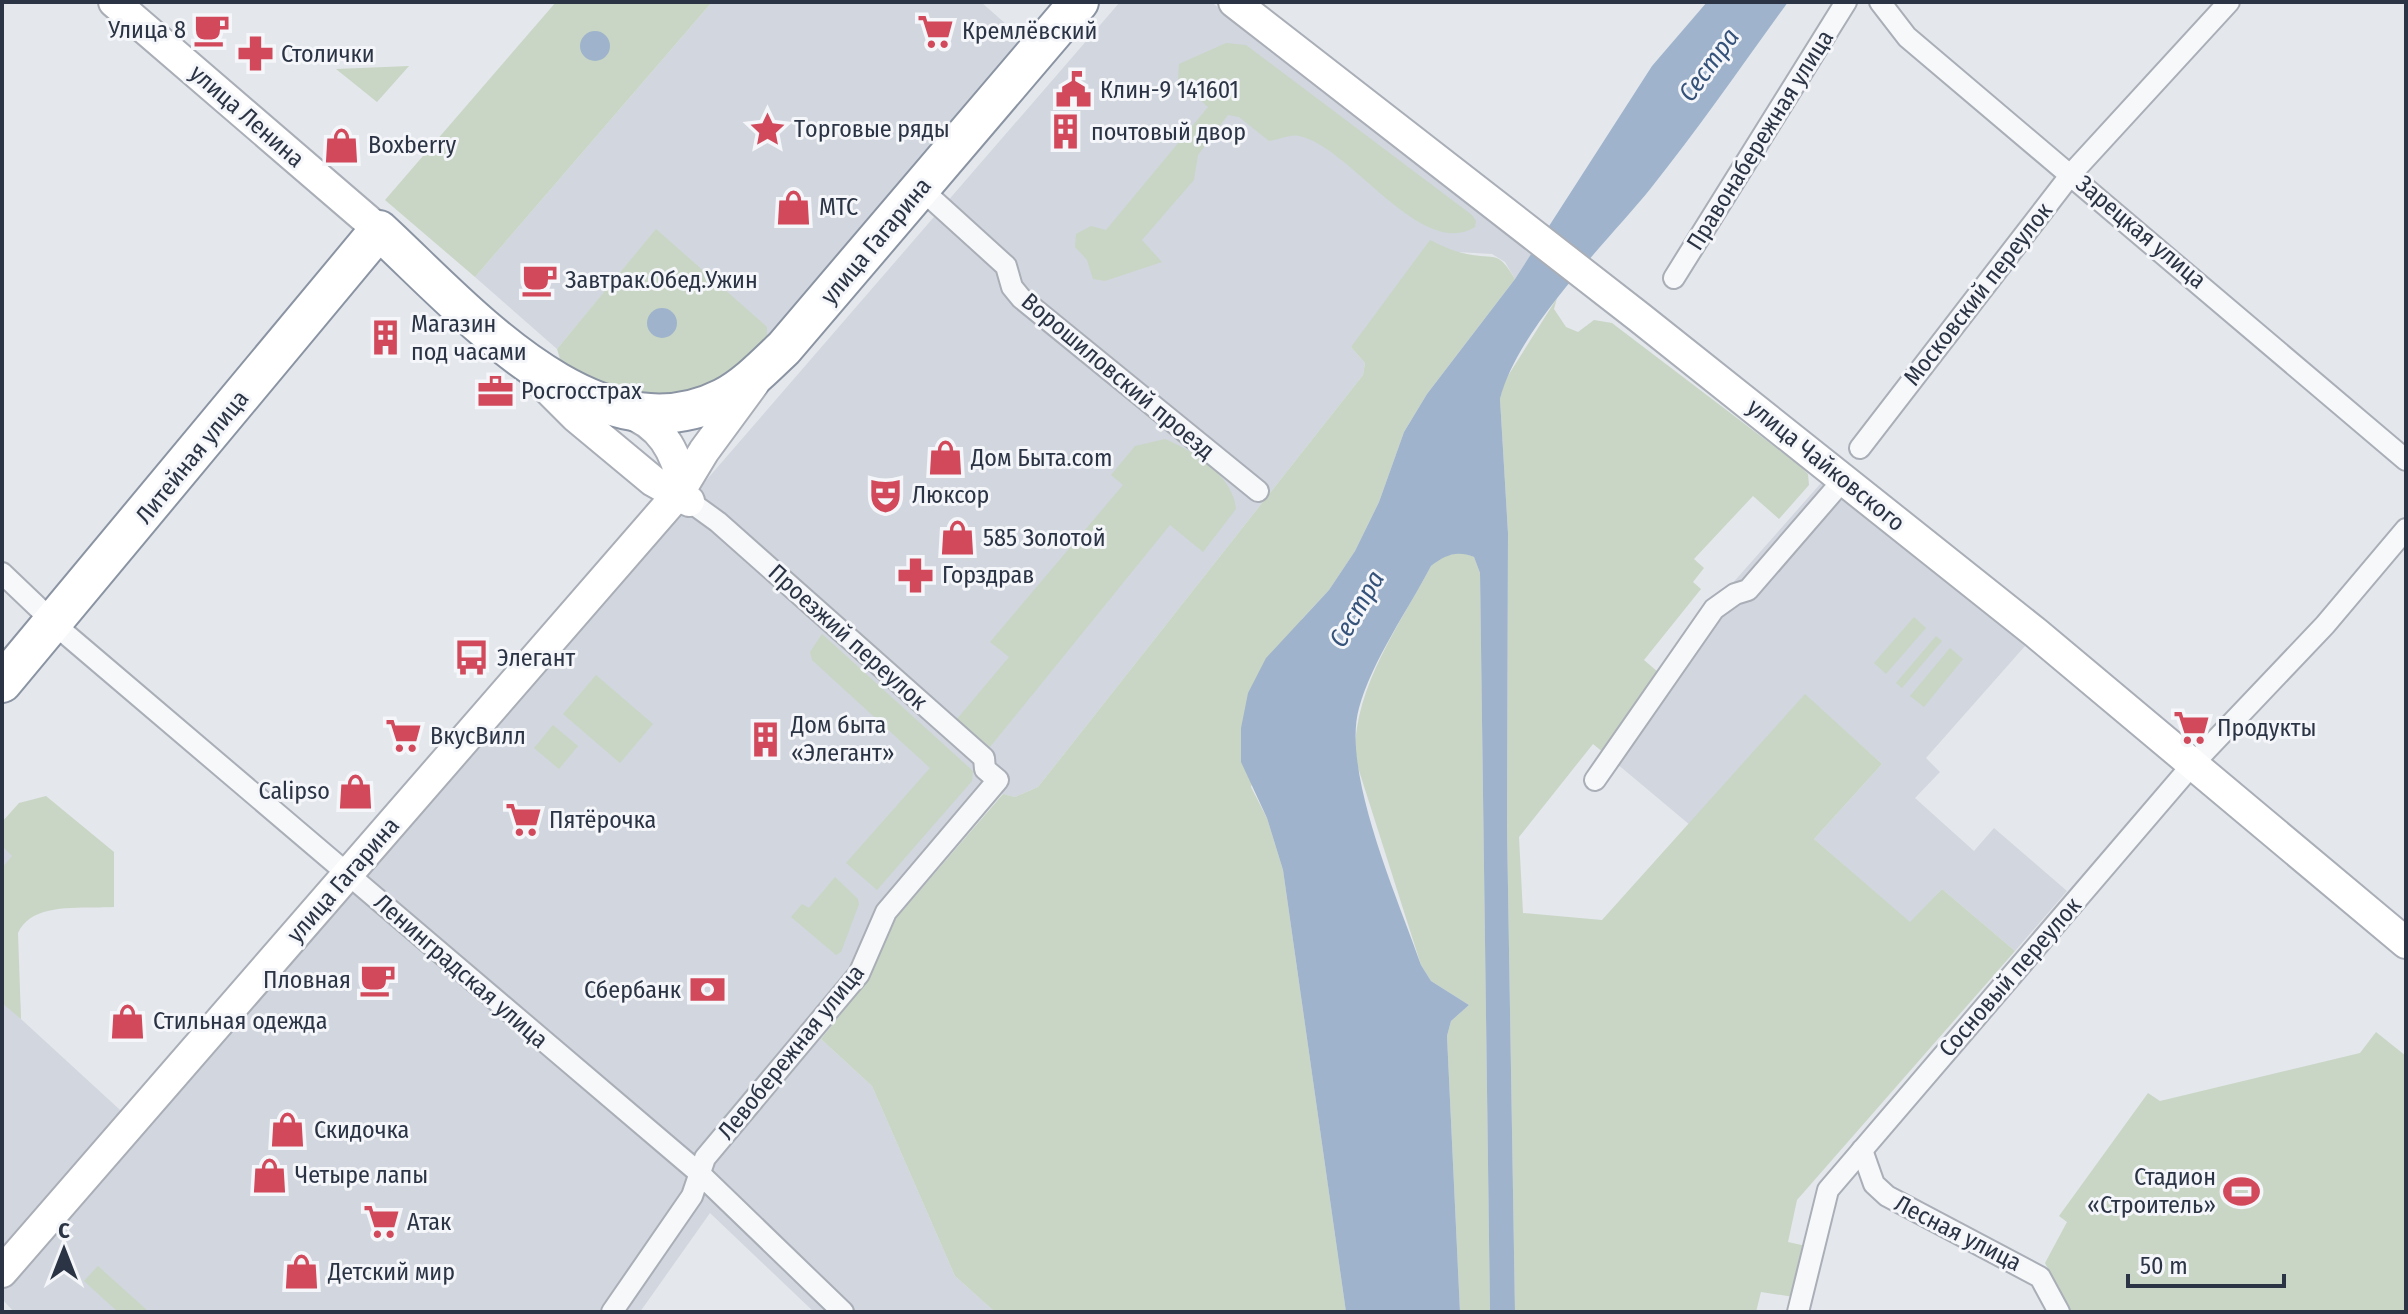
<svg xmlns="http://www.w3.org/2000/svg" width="2408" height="1314" font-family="'Fira Sans Condensed',sans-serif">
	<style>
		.built { fill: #d2d6de }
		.green { fill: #c9d6c5 }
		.water { fill: #9fb4cc }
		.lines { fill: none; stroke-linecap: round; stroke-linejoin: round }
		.street-casing { stroke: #a9aeb7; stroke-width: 24 }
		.secondary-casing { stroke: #a9aeb7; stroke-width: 34 }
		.highway-casing { stroke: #8b94a3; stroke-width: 42 }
		.street { stroke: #f7f8fa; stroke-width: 20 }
		.secondary { stroke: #fff; stroke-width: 30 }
		.highway { stroke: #fff; stroke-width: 38 }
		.labels { text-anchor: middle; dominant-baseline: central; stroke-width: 6; stroke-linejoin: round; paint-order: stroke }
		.poi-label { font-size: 24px; fill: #2b3445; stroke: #f4f6f9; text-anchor: start }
		.street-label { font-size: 24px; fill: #2b3445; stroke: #f4f6f9 }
		.water-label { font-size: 26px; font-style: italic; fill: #34527a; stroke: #f4f6f9 }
	</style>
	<rect width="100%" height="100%" fill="#e4e7ec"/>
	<!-- built -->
	<g class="built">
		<polygon points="712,2 981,2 1025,41 767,339 656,230 557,349 475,277"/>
		<polygon points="1120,2 1211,2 1536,247 1515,279 1505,262 1492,254 1458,252 1351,347 1365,363 1363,375 1038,787 1015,797 1002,794 896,918 868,980 821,1039 872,1086 955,1276 995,1312 814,1312 710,1213 640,1312 14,1312 2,1299 2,846 12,855 21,1019 143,1131"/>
		<polygon points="1829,474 2033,637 1926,758 1940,772 1915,798 1974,851 1994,828 2067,891 2015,951 1942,889 1910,923 1814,839 1882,764 1805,695 1690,825 1610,758 1659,672 1698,615 1723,594"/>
	</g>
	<!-- green -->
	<g class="green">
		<polygon points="556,2 712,2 475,277 385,200"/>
		<path d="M 1226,43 L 1246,45 L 1472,215 L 1476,221 L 1475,227 C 1421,261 1349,145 1299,136 C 1289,134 1279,140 1269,141 L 1239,117 L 1228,115 L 1198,155 L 1194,180 L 1142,240 L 1162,262 L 1105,281 L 1093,279 L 1087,260 L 1075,247 L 1076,234 L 1091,226 L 1106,230 L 1208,107 L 1178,80 L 1179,64 Z"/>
		<polygon points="409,66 377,102 336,69"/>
		<polygon points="656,229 767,327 767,339 715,383 658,398 584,379 560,359 557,349"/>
		<path d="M 1430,240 C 1442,246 1455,252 1467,254 C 1496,260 1497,249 1515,279 L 1427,394 L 1404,432 L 1379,502 L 1355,551 L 1329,590 L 1302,619 L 1251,787 L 1267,818 L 1283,870 L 1346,1312 L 995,1312 L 955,1276 L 872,1086 L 821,1039 L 868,980 L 896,918 L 1003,794 L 1015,797 L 1038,787 L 1363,375 L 1365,363 L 1351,347 Z"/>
		<polygon points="1557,298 1554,309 1566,327 1578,332 1594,320 1612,323 1800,466 1808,474 1809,485 1779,519 1753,496 1694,559 1704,568 1693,582 1701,589 1644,660 1665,678 1610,758 1593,744 1519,837 1523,913 1602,920 1805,694 1882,764 1814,839 1910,922 1942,889 2015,951 1797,1200 1788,1242 1806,1246 1794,1297 1761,1292 1756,1312 1515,1312 1507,827 1508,533 1500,399 1504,382"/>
		<path d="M 1165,439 C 1194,451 1234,477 1236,509 L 1203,552 L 1170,525 L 990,747 L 957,719 L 1009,657 L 990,642 L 1123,485 L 1111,475 L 1135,446 Z"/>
		<path d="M 1463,552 L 1474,557 L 1480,573 L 1490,1312 L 1460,1312 L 1447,1036 L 1451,1021 L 1469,1005 L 1431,981 L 1421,965 L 1355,758 C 1353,688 1399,626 1431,566 L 1443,556 Z"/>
		<polygon points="1914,617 1926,628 1886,674 1874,663"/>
		<polygon points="822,634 973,771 972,781 877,890 846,863 930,768 812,660 810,652"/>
		<polygon points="1936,636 1942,641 1902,688 1896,683"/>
		<polygon points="1950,648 1963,659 1924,707 1910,696"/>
		<polygon points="596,675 653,724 620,763 563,714"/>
		<polygon points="553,725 578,746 559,769 534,748"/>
		<path d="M 46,796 L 114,852 L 114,907 C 83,909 32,901 18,933 L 21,1019 L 2,1003 L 2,868 L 12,856 L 2,846 L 2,822 L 19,803 Z"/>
		<polygon points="835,877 858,899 859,904 841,952 836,955 791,917 802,904 809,908"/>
		<polygon points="2376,1032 2406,1056 2406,1312 2070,1312 2045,1263 2067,1222 2059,1216 2148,1093 2160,1101 2360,1053"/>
		<polygon points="98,1266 149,1312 118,1312 84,1281"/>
	</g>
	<!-- water -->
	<g class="water">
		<path d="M 1707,2 L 1788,2 C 1743,64 1699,128 1651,188 C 1605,245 1518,328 1500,399 L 1508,533 L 1507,827 L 1515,1312 L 1490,1312 L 1480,573 L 1474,557 C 1457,550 1445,555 1431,566 C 1408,610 1372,661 1359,708 C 1341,772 1399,901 1421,965 L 1431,981 L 1469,1005 L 1451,1021 L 1447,1036 L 1460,1312 L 1346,1312 L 1283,870 L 1267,818 L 1241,762 L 1241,728 L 1248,693 L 1266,658 L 1329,590 L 1355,551 L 1379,502 L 1404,432 L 1427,394 L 1515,279 L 1652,66 Z"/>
		<circle cx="595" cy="46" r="15"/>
		<circle cx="662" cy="323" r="15"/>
	</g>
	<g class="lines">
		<defs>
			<g id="street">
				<polyline points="1880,2 1907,37 2406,460"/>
				<polyline points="920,188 1006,266 1012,287 1021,298 1258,491"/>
				<polyline points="1674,278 1846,2"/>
				<polyline points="1860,448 2072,173 2229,2"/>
				<polyline points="2,573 67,635 698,1172 843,1312"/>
				<polyline points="1595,780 1714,609 1735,594 1748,590 1844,479"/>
				<polyline points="1862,1150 1874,1184 1887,1196 2040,1277 2059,1312"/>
				<polyline points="612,1312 692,1196 705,1158 859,974 886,912 998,780 985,769 984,758 718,522 689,501"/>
				<polyline points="1798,1312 1828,1190 2192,765 2325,625 2406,529"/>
			</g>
			<g id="secondary">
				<polyline points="114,2 379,230"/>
				<polyline points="1234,2 1639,317 2036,633 2406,943"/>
				<polyline points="538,379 576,417 653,481 689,501"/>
				<path d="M 624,411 C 661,423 676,451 683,487"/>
				<polyline points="2,1272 678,494 704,451 754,383"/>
			</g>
			<path id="highway" d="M 2,683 L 379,230 C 463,307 595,463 723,398 C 746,386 765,366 784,348 L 1079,2"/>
		</defs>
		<!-- street casing -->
		<use href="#street" class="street-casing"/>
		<!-- secondary casing -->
		<use href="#secondary" class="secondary-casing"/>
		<!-- highway casing -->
		<use href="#highway" class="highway-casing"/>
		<!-- street -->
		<use href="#street" class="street"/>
		<!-- secondary -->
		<use href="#secondary" class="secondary"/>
		<!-- highway -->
		<use href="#highway" class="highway"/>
	</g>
	<!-- icons -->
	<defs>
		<symbol id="cafe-bare" viewBox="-9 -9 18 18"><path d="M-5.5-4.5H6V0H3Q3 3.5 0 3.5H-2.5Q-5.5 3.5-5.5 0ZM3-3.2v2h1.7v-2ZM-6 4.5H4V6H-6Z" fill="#d1495b" stroke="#f4f6f9" stroke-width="2.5" paint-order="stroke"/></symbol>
		<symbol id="supermarket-bare" viewBox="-9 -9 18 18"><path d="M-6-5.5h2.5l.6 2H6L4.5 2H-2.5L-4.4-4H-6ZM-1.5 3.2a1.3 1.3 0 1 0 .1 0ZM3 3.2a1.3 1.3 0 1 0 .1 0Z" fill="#d1495b" stroke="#f4f6f9" stroke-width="2.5" paint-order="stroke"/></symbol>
		<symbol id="pharmacy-bare" viewBox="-9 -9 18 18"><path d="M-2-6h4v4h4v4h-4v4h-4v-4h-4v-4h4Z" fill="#d1495b" stroke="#f4f6f9" stroke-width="2.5" paint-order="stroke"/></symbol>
		<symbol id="civic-bare" viewBox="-9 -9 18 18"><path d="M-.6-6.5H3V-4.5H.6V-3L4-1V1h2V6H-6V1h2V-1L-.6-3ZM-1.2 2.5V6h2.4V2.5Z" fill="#d1495b" stroke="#f4f6f9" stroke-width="2.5" paint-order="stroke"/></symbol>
		<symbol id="sight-bare" viewBox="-9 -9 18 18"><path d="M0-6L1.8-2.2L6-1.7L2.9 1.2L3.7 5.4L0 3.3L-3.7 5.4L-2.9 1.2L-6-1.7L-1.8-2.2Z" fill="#d1495b" stroke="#f4f6f9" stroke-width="2.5" paint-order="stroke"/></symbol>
		<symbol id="building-bare" viewBox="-9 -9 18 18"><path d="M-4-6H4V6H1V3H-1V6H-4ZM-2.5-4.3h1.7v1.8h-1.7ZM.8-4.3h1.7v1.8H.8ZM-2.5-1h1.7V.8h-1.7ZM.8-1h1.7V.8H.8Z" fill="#d1495b" stroke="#f4f6f9" stroke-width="2.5" paint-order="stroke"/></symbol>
		<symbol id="shop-bare" viewBox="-9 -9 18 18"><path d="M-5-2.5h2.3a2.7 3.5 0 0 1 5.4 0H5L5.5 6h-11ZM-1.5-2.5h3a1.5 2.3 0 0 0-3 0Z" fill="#d1495b" stroke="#f4f6f9" stroke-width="2.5" paint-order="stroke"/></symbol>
		<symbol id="office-bare" viewBox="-9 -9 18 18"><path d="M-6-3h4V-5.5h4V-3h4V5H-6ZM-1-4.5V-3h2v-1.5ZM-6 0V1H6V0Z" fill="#d1495b" stroke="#f4f6f9" stroke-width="2.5" paint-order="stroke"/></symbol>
		<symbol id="theatre-bare" viewBox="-9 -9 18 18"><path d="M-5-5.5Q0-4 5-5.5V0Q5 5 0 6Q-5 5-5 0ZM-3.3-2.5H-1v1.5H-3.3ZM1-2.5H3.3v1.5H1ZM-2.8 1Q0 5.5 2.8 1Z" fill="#d1495b" stroke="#f4f6f9" stroke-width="2.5" paint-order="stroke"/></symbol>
		<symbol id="bus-bare" viewBox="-9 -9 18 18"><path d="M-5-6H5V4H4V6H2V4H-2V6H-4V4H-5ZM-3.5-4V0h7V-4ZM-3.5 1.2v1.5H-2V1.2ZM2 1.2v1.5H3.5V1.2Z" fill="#d1495b" stroke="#f4f6f9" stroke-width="2.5" paint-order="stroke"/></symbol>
		<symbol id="bank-bare" viewBox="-9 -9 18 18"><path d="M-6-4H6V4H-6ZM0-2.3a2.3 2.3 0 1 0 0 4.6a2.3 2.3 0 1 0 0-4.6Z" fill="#d1495b" stroke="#f4f6f9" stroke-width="2.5" paint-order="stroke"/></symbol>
		<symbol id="stadium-bare" viewBox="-9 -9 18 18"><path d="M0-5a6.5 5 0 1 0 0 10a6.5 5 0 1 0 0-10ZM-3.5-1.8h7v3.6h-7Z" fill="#d1495b" stroke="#f4f6f9" stroke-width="2.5" paint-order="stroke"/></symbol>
	</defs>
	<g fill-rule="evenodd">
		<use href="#cafe-bare" x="186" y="4" width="51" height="51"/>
		<use href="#supermarket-bare" x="910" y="6" width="51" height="51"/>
		<use href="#pharmacy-bare" x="230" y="28" width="51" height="51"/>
		<use href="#civic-bare" x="1048" y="64" width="51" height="51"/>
		<use href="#sight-bare" x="742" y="104" width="51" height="51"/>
		<use href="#building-bare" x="1040" y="106" width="51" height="51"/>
		<use href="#shop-bare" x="316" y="120" width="51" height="51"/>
		<use href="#shop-bare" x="768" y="182" width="51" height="51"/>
		<use href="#cafe-bare" x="514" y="254" width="51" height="51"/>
		<use href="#building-bare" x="360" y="312" width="51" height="51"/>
		<use href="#office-bare" x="470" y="366" width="51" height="51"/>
		<use href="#shop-bare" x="920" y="432" width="51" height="51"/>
		<use href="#theatre-bare" x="860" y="470" width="51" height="51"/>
		<use href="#shop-bare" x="932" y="512" width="51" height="51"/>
		<use href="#pharmacy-bare" x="890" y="550" width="51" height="51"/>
		<use href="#bus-bare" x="446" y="632" width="51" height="51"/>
		<use href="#supermarket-bare" x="2166" y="702" width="51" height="51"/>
		<use href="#supermarket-bare" x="378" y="710" width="51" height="51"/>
		<use href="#building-bare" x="740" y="714" width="51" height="51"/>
		<use href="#shop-bare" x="330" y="766" width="51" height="51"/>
		<use href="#supermarket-bare" x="498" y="794" width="51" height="51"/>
		<use href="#cafe-bare" x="352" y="954" width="51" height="51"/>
		<use href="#bank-bare" x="682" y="964" width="51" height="51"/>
		<use href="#shop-bare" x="102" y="996" width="51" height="51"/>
		<use href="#shop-bare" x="262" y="1104" width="51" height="51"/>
		<use href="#shop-bare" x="244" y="1150" width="51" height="51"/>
		<use href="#stadium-bare" x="2216" y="1166" width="51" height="51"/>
		<use href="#supermarket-bare" x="356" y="1196" width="51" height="51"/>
		<use href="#shop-bare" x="276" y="1246" width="51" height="51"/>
	</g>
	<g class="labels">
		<!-- poi labels -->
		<g class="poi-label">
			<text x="186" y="30" text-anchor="end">Улица 8</text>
			<text x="962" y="31">Кремлёвский</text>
			<text x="281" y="54">Столички</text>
			<text x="1100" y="90">Клин-9 141601</text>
			<text x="794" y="129">Tорговые ряды</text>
			<text x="1091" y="132">почтовый двор</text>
			<text x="368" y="145">Boxberry</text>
			<text x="819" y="207">МТС</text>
			<text x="565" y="280">Завтрак.Обед.Ужин</text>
			<text x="411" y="324">Магазин<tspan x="411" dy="28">под часами</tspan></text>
			<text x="521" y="391">Росгосстрах</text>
			<text x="971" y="458">Дом Быта.com</text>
			<text x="912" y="495">Люксор</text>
			<text x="983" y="538">585 Золотой</text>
			<text x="942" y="575">Горздрав</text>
			<text x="497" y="658">Элегант</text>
			<text x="791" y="725">Дом быта<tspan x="791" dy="28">«Элегант»</tspan></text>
			<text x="2217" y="728">Продукты</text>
			<text x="430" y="736">ВкусВилл</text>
			<text x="330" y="791" text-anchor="end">Calipso</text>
			<text x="549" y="820">Пятёрочка</text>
			<text x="351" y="980" text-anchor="end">Пловная</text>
			<text x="681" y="990" text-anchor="end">Сбербанк</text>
			<text x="153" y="1021">Стильная одежда</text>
			<text x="314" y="1130">Скидочка</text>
			<text x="295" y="1175">Четыре лапы</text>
			<text x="2216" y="1177" text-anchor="end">Стадион<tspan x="2216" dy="28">«Строитель»</tspan></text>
			<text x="407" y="1222">Атак</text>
			<text x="328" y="1272">Детский мир</text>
		</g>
		<!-- street labels -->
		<g class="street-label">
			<text transform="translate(247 116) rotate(41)">улица Ленина</text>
			<text transform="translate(1760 140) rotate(-58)">Правонабережная улица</text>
			<text transform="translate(2141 232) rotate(40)">Зарецкая улица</text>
			<text transform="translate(876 241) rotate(-50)">улица Гагарина</text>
			<text transform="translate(1978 294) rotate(-52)">Московский переулок</text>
			<text transform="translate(1118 376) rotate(40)">Ворошиловский проезд</text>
			<text transform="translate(192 457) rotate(-51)">Литейная улица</text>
			<text transform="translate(1826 465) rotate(39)">улица Чайковского</text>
			<text transform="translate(848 637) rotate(42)">Проезжий переулок</text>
			<text transform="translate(343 880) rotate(-49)">улица Гагарина</text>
			<text transform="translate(461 971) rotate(41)">Ленинградская улица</text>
			<text transform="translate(2010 977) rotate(-49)">Сосновый переулок</text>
			<text transform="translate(791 1052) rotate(-51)">Левобережная улица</text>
			<text transform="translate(1958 1233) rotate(27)">Лесная улица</text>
		</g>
		<!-- water labels -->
		<g class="water-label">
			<text transform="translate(1709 65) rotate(-54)">Сестра</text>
			<text transform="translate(1357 609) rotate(-60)">Сестра</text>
		</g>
	</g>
	<!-- border -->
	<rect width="2408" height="1314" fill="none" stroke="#2b3445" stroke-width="8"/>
	<!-- north arrow -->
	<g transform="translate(64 1250)" stroke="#f4f6f9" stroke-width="6" paint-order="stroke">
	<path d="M0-6L14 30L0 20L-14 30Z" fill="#2b3445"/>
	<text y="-12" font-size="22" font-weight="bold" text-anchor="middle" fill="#2b3445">С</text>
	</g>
	<!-- scale -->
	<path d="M2128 1274v12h156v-12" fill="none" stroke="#2b3445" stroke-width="4"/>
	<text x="2140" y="1274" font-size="24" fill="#2b3445" stroke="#f4f6f9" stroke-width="6" paint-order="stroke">50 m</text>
</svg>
